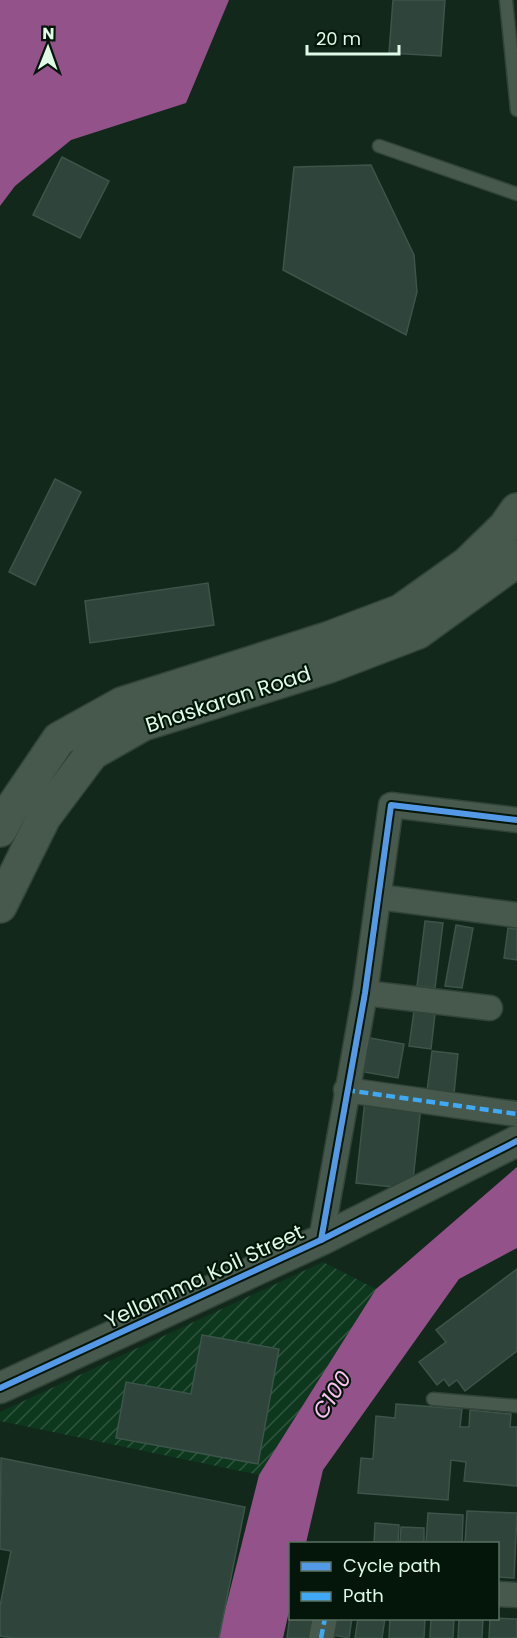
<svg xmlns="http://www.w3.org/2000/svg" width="517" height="1638" font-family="Poppins,sans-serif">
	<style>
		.industrial { fill: url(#industrial-furrows) }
		.water { fill: #94528b }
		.building { fill: #2f443b; stroke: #3d544b; stroke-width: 1.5 }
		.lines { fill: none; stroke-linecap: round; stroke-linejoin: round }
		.service-casing { stroke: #324338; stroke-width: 15 }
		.minor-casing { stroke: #324338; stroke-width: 27 }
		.tertiary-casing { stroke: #324338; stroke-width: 33 }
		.secondary-casing { stroke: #324338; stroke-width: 36 }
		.service { stroke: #47584d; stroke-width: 12 }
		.minor { stroke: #47584d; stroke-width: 24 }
		.tertiary { stroke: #47584d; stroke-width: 30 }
		.secondary { stroke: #47584d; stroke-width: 33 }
		.quiet { stroke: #3fa9f5; stroke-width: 4.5; stroke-dasharray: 9 4.5; stroke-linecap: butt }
		.cycleway-casing { stroke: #031609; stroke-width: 10 }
		.cycleway { stroke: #5399e6; stroke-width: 6 }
		.labels { text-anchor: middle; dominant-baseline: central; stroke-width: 4.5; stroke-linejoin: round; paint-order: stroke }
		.street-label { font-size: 21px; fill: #dffae6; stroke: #031609 }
		.water-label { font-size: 22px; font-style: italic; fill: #fec1f3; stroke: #031609 }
	</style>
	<defs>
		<pattern id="industrial-furrows" width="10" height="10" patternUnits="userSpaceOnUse" patternTransform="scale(1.5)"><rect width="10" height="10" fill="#0d381e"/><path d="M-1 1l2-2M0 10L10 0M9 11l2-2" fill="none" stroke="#30563f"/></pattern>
	</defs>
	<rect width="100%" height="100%" fill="#12281b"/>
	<!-- industrial -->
	<polygon class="industrial" points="323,1262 376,1289 259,1475 0,1421 0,1412"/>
	<!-- water -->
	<g class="water">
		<polygon points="0,0 229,0 186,103 71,140 15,186 0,206"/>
		<polygon points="517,1167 517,1248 459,1279 323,1470 306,1543 290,1544 290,1607 283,1638 218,1638 259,1475 376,1289"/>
	</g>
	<!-- building -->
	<g class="building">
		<polygon points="393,0 445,0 441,56 389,53"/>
		<polygon points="62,157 109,181 80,238 33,215"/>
		<polygon points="371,165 414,255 417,292 406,335 283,270 294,167"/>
		<polygon points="55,479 81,492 35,585 9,572"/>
		<polygon points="208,583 214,625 90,643 85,601"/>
		<polygon points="425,921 443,923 435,988 417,986"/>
		<polygon points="456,925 473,928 462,988 445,986"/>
		<polygon points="508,928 517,929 517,960 504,958"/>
		<polygon points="414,1011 435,1014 431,1049 409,1046"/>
		<polygon points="370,1038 404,1044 398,1078 364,1072"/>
		<polygon points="432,1051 458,1054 454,1094 427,1091"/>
		<polygon points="365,1100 421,1106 412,1189 356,1183"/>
		<polygon points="517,1269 517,1351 465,1391 457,1380 449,1386 444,1379 437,1385 419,1362 446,1342 436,1330"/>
		<polygon points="202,1335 279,1349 258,1464 116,1438 126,1382 191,1394"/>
		<polygon points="396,1404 462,1409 460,1427 469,1427 470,1410 511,1414 510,1427 517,1427 517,1486 464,1481 466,1462 451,1460 448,1500 358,1493 361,1458 373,1459 376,1416 395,1418"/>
		<polygon points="1,1458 245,1507 219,1638 13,1638 0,1636 0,1606 11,1551 0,1549"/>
		<polygon points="467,1511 517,1513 514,1578 498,1577 498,1544 465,1544"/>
		<polygon points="428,1513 463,1515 462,1544 426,1544"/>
		<polygon points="375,1523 399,1525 398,1544 374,1544"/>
		<polygon points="401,1527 424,1528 424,1544 400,1544"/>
		<polygon points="290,1615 290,1618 314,1618 318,1638 287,1638"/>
		<polygon points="329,1618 352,1618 349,1638 327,1634"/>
		<polygon points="358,1618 385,1618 382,1638 355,1638"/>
		<polygon points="390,1618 425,1618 424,1638 389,1638"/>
		<polygon points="431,1618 454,1618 453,1638 430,1638"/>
		<polygon points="459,1618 483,1618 482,1638 458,1638"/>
		<polygon points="490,1618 517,1619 517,1638 489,1638"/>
	</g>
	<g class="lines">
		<defs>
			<g id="service">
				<polyline points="506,0 517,110"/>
				<polyline points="379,146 517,194"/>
				<polyline points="433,1399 517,1406"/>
			</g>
			<g id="minor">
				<polyline points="379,897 517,915"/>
				<polyline points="365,993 490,1008"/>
				<polyline points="346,1090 517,1114"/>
				<polyline points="321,1240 365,993 391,805 517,820"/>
				<polyline points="498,1594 517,1595"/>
				<polyline points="321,1638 325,1618"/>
			</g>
			<polyline id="tertiary" points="0,1388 321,1240 517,1141"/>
			<g id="secondary">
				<polyline points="0,830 10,811 59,739 122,704 327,639 401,611 467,564 505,527 517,510"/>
				<polyline points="0,906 44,817 92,753 143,724 329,666 418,632 505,569 517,556"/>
			</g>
		</defs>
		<!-- service casing -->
		<use href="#service" class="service-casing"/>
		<!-- minor casing -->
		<use href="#minor" class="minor-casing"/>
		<!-- tertiary casing -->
		<use href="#tertiary" class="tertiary-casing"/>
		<!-- secondary casing -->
		<use href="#secondary" class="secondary-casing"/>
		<!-- service -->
		<use href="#service" class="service"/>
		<!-- minor -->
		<use href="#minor" class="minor"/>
		<!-- tertiary -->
		<use href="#tertiary" class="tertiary"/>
		<!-- secondary -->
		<use href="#secondary" class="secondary"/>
		<!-- quiet -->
		<g class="quiet">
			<polyline points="346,1090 517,1114"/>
			<polyline points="321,1638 325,1618"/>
		</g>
		<defs>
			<g id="cycleway">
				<polyline points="321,1240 365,993 391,805 517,820"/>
				<polyline points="0,1388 321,1240 517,1141"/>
			</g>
		</defs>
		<!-- cycleway casing -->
		<use href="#cycleway" class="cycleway-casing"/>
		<!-- cycleway -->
		<use href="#cycleway" class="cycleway"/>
	</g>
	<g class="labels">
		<!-- street labels -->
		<g class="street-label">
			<text transform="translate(228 699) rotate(-18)">Bhaskaran Road</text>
			<text transform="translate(204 1276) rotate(-25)">Yellamma Koil Street</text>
		</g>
		<!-- water labels -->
		<g class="water-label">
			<text transform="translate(332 1395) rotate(-57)">C100</text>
		</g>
	</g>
	<!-- legend -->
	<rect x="289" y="1542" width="210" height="78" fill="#031609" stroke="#5b7161" stroke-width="1.5"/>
	<rect x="301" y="1562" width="30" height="9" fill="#5399e6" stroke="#5b7161" stroke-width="1.5"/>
	<text x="343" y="1572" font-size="18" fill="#dffae6">Cycle path</text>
	<rect x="301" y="1592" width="30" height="9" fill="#3fa9f5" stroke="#5b7161" stroke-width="1.5"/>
	<text x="343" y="1602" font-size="18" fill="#dffae6">Path</text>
	<!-- north arrow -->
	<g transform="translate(48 48) rotate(1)" stroke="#031609" stroke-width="4.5" paint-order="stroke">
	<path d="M0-4.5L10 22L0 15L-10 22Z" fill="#dffae6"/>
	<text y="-9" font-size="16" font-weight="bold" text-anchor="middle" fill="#dffae6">N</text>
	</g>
	<!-- scale -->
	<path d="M307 45v9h92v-9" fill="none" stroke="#dffae6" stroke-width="3"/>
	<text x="316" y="45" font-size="18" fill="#dffae6" stroke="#031609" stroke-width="4.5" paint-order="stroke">20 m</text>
</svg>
